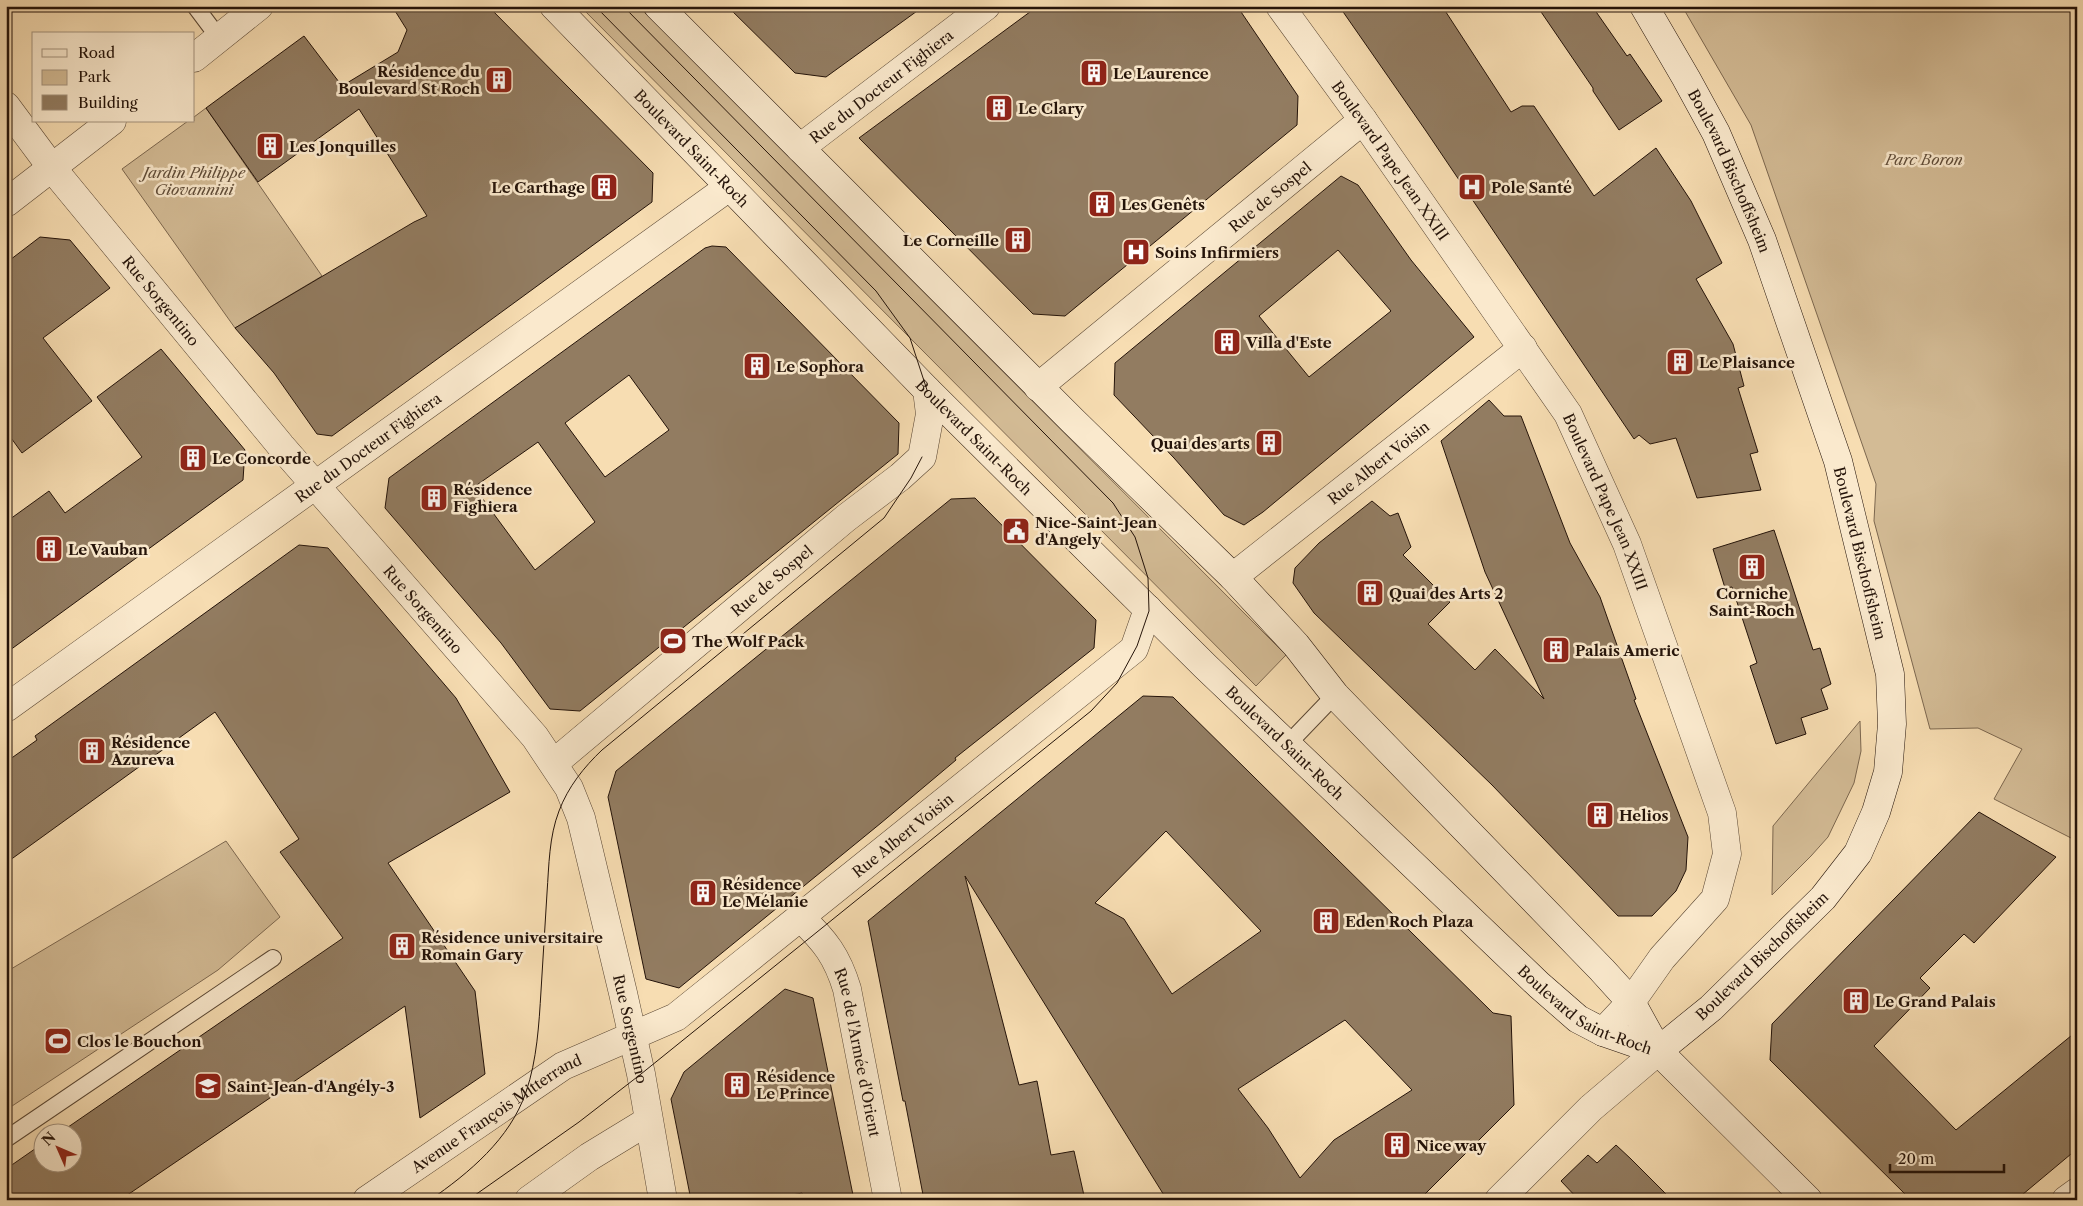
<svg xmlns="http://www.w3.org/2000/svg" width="2083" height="1206" font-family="'Libre Caslon Text',serif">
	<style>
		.green { fill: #d3bb95; stroke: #7c674f }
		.building { fill: #927c61; stroke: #241309; fill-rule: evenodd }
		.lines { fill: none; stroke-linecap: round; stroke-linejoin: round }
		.service-casing { stroke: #594633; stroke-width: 18 }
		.minor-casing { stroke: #594633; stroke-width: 29 }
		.tertiary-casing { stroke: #594633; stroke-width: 29 }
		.secondary-casing { stroke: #241309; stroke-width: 29 }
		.service { stroke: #fae9cd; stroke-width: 16 }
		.minor { stroke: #fae9cd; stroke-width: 28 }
		.tertiary { stroke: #fae9cd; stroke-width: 28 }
		.secondary { stroke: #fae9cd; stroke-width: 28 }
		.tram { stroke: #241309; stroke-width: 1 }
		.labels { text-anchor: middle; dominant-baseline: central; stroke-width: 5; stroke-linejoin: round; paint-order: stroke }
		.poi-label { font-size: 15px; font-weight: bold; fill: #241309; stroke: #fae9cd; text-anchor: start }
		.street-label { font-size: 15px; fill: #241309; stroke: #fae9cd }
		.park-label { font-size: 15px; font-style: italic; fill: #614e3a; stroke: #fae9cd }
	</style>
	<rect width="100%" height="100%" fill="#f7ddb2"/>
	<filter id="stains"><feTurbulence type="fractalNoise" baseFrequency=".004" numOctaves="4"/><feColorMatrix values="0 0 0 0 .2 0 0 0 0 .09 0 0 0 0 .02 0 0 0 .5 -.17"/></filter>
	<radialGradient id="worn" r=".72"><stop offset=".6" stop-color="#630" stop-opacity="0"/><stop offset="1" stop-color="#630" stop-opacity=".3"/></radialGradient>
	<!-- green -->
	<g class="green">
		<polygon points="580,6 638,6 1286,655 1256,686"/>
		<polygon points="1682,6 2077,6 2077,841 1994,799 2022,749 1978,728 1930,729 1874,521 1876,484 1751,125"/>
		<polygon points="206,108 322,276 235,328 122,169 188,121 194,121 194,117"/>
		<polygon points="1860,721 1861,751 1854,783 1828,837 1811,856 1772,895 1773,826"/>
		<polygon points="226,841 280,917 218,970 6,1110 6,972"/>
	</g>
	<!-- building -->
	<g class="building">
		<polygon points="392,6 488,6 653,173 652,202 332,436 317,434 274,373 235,328 414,222 427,216 359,109 258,182 206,108 304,36 342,86 398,52 407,30"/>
		<polygon points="727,6 924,6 826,77 795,73"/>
		<polygon points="1038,6 1237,6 1298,96 1297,125 1065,316 1033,314 859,138"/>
		<polygon points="1339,6 1442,6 1511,112 1522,106 1534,106 1594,196 1656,148 1691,201 1722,263 1696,279 1733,344 1744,386 1738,388 1758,452 1750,454 1761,490 1697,498 1676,438 1650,444 1639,435 1634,439 1426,131"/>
		<polygon points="1537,6 1592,6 1627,56 1630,54 1662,101 1619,130 1593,91 1593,88"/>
		<path d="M 1341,176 L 1358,185 L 1411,260 L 1474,337 L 1263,512 L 1244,525 L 1224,515 L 1174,458 L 1114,395 L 1115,363 ZM 1338,250 L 1391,311 L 1309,377 L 1259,316 Z"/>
		<polygon points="40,237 70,240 110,288 43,338 92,401 22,453 6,431 6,263"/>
		<path d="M 712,246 L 726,247 L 899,423 L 898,454 L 580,711 L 550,709 L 501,643 L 385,508 L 389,478 L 705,248 ZM 629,375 L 669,430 L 605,477 L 565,423 ZM 538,442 L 595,522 L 535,570 L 474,487 Z"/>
		<polygon points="161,349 245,450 243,480 6,653 6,522 49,491 65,513 142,457 97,397"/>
		<polygon points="1489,400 1504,416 1521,416 1570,543 1600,597 1636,699 1634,700 1688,837 1686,870 1676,891 1652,916 1618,916 1492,785 1314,613 1293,583 1295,568 1319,543 1372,501 1390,516 1398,513 1411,547 1403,555 1450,602 1428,624 1475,670 1495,649 1544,699 1485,572 1441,441"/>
		<polygon points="975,498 1096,620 1094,648 955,758 956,760 881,823 679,988 646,979 608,797 616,771 951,499"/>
		<polygon points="1774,530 1813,650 1820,648 1831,684 1821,689 1828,709 1801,718 1806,734 1776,744 1750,666 1757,663 1732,587 1725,588 1713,549"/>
		<polygon points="299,545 328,548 456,698 510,792 388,863 475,991 485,1074 420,1118 405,1006 120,1200 6,1200 6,1169 42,1144 42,1164 72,1164 72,1134 58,1134 343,938 280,852 299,839 215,712 6,863 6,762 37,740 35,736"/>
		<path d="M 1143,696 L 1173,697 L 1493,1013 L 1511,1016 L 1514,1105 L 1419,1200 L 1167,1200 L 965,876 L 1019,1085 L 1037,1081 L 1051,1155 L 1074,1151 L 1085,1200 L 924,1200 L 905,1101 L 903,1101 L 868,921 ZM 1166,831 L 1261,931 L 1172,994 L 1124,919 L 1095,903 ZM 1345,1020 L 1412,1090 L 1334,1140 L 1300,1178 L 1268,1128 L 1238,1089 Z"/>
		<polygon points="1979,812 2056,857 1974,943 1964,934 1920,978 1930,988 1874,1046 1956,1130 2077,1031 2077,1149 2016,1200 1911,1200 1770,1060 1772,1024"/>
		<polygon points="785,989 813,998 854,1200 804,1200 802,1193 768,1200 691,1200 671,1099 684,1072"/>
		<polygon points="1616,1145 1631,1159 1672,1200 1579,1200 1561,1181 1588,1155 1597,1163"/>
	</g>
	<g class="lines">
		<defs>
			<g id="service">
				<polyline points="195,6 219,38"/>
				<polyline points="1287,745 1335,695"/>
				<polyline points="6,1139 273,958"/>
			</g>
			<g id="minor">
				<path id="s1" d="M 1280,6 L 1363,120 L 1568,414 L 1627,544 L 1722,813 L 1727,854 L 1715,899 L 1662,958 L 1631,1002 L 1603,1032"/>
				<polyline points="194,58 259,6"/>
				<path id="s2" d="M 6,106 L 52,168 L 281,446 L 535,737 L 569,788 L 581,818 L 623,993 L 641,1074 L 663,1200"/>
				<path id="s3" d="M 800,148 L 986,6"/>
				<polyline points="6,203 112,121"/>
				<path id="s4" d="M 1038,387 L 1363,120"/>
				<path id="s5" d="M 1233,577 L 1523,348"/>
				<path id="s6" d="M 6,708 L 729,187"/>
				<path id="s7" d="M 554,763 L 846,518 L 900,477 L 922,457 L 930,414 L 927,390"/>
				<path id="s8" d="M 801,918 C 825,941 837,956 847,989 L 888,1200"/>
				<path id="s9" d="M 367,1200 L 563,1066 L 676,1017 L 1134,649 L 1148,609"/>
				<polyline points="529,1200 589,1157 648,1121"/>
				<polyline points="2066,1200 2077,1192"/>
			</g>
			<polyline id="tertiary" points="1499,1200 1591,1108 1658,1051"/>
			<g id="secondary">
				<path id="s10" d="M 554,6 L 927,390 L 1205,666 L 1539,985 L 1578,1019 L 1603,1032 L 1658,1051"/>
				<polyline points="658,6 1072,420 1233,577 1296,645 1335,695 1602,970 1631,1002 1658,1051 1808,1200"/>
				<path id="s11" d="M 1644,6 L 1686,78 L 1716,133 L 1762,240 L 1838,461 L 1890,674 L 1892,724 L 1888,772 L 1876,812 L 1858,853 L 1823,898 L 1711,1008 L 1658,1051"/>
			</g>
		</defs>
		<!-- service casing -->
		<use href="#service" class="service-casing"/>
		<!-- minor casing -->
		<use href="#minor" class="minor-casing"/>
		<!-- tertiary casing -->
		<use href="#tertiary" class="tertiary-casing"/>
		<!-- secondary casing -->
		<use href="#secondary" class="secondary-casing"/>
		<!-- service -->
		<use href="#service" class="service"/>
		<!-- minor -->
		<use href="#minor" class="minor"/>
		<!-- tertiary -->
		<use href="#tertiary" class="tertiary"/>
		<!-- secondary -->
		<use href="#secondary" class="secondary"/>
		<!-- tram -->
		<g class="tram">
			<polyline points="595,6 876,291 910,338 927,390"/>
			<path d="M 430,1200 C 469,1173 510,1139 526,1092 C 537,1060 539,1024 541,991 C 543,958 545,926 547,893 C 549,865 549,837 559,811 C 568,787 584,767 602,750 L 884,518 L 911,478 L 922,457"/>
			<polyline points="468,1200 579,1122 641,1074 1091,711 1117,683 1137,646 1149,611 1148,578 1135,537 1113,503 623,6"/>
		</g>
	</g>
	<!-- icons -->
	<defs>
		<symbol id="building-square" viewBox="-11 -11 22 22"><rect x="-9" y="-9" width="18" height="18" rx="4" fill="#8f2418" stroke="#fae9cd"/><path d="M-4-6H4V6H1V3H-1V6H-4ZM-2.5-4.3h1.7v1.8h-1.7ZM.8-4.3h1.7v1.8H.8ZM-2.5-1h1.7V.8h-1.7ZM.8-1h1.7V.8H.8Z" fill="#fff"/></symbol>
		<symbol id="hospital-square" viewBox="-11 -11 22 22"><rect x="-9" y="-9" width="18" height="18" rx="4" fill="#8f2418" stroke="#fae9cd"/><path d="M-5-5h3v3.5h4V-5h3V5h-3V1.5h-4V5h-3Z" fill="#fff"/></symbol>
		<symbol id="civic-square" viewBox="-11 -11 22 22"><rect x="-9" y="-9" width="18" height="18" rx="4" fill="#8f2418" stroke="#fae9cd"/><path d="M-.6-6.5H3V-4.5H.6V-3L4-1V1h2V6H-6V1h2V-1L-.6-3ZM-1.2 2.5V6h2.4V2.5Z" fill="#fff"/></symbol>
		<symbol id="stadium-square" viewBox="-11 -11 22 22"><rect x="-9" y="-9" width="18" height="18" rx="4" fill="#8f2418" stroke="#fae9cd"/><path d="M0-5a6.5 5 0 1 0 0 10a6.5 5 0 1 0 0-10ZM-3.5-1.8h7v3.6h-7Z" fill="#fff"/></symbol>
		<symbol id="university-square" viewBox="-11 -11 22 22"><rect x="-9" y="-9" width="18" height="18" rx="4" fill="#8f2418" stroke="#fae9cd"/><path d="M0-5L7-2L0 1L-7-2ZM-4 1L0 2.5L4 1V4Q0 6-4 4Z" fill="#fff"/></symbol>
	</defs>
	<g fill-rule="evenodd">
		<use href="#building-square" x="1078" y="57" width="32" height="32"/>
		<use href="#building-square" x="483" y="64" width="32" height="32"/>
		<use href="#building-square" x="983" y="92" width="32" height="32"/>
		<use href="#building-square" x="254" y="130" width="32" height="32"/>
		<use href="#building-square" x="588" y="171" width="32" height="32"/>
		<use href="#hospital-square" x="1456" y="171" width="32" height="32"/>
		<use href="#building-square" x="1086" y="188" width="32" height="32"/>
		<use href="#building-square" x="1002" y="224" width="32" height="32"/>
		<use href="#hospital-square" x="1120" y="236" width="32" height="32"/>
		<use href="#building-square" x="1211" y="326" width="32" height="32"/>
		<use href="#building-square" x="1664" y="346" width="32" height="32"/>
		<use href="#building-square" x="741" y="350" width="32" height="32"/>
		<use href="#building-square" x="1253" y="427" width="32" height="32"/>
		<use href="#building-square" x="177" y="442" width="32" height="32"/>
		<use href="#building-square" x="418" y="482" width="32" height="32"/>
		<use href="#civic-square" x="1000" y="515" width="32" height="32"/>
		<use href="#building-square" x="33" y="533" width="32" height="32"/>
		<use href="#building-square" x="1736" y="551" width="32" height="32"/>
		<use href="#building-square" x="1354" y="577" width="32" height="32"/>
		<use href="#stadium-square" x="657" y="625" width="32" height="32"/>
		<use href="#building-square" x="1540" y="634" width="32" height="32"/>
		<use href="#building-square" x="76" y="735" width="32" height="32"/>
		<use href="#building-square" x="1584" y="799" width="32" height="32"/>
		<use href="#building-square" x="687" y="877" width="32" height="32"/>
		<use href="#building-square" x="1310" y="905" width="32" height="32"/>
		<use href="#building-square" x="386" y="930" width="32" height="32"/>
		<use href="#building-square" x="1840" y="985" width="32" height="32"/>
		<use href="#stadium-square" x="42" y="1025" width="32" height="32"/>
		<use href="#building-square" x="721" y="1069" width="32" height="32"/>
		<use href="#university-square" x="192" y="1070" width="32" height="32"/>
		<use href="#building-square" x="1381" y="1129" width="32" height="32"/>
	</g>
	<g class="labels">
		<!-- poi labels -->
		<g class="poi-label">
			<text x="480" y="71" text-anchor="end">Résidence du<tspan x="480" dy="17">Boulevard St Roch</tspan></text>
			<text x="1113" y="73">Le Laurence</text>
			<text x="1018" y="108">Le Clary</text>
			<text x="289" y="146">Les Jonquilles</text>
			<text x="585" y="187" text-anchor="end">Le Carthage</text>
			<text x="1491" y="187">Pole Santé</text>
			<text x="1121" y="204">Les Genêts</text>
			<text x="999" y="240" text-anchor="end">Le Corneille</text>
			<text x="1155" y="252">Soins Infirmiers</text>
			<text x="1246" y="342">Villa d'Este</text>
			<text x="1699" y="362">Le Plaisance</text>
			<text x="776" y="366">Le Sophora</text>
			<text x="1250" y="443" text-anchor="end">Quai des arts</text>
			<text x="212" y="458">Le Concorde</text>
			<text x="453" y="489">Résidence<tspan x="453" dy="17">Fighiera</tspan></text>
			<text x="1035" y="522">Nice-Saint-Jean<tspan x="1035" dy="17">d'Angely</tspan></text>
			<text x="68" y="549">Le Vauban</text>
			<text x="1389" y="593">Quai des Arts 2</text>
			<text x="1752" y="593" text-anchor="middle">Corniche<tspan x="1752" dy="17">Saint-Roch</tspan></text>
			<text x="692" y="641">The Wolf Pack</text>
			<text x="1575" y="650">Palais Americ</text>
			<text x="111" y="742">Résidence<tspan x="111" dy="17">Azureva</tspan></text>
			<text x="1619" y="815">Helios</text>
			<text x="722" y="884">Résidence<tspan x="722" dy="17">Le Mélanie</tspan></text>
			<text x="1345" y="921">Eden Roch Plaza</text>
			<text x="421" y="937">Résidence universitaire<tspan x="421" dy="17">Romain Gary</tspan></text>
			<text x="1875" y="1001">Le Grand Palais</text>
			<text x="77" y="1041">Clos le Bouchon</text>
			<text x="756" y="1076">Résidence<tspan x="756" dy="17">Le Prince</tspan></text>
			<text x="227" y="1086">Saint-Jean-d'Angély-3</text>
			<text x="1416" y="1145">Nice way</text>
		</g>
		<!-- street labels -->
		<g class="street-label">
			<text stroke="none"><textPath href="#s3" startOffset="102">Rue du Docteur Fighiera</textPath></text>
			<text stroke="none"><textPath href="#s10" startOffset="198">Boulevard Saint-Roch</textPath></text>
			<text stroke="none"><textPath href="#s1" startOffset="190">Boulevard Pape Jean XXIII</textPath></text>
			<text stroke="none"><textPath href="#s11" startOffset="186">Boulevard Bischoffsheim</textPath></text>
			<text stroke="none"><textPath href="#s4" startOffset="300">Rue de Sospel</textPath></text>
			<text stroke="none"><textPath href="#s2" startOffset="249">Rue Sorgentino</textPath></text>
			<text stroke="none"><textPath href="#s10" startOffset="602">Boulevard Saint-Roch</textPath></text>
			<text stroke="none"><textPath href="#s6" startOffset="446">Rue du Docteur Fighiera</textPath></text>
			<text stroke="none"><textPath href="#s5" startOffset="185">Rue Albert Voisin</textPath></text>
			<text stroke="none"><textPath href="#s1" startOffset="595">Boulevard Pape Jean XXIII</textPath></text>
			<text stroke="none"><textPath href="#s11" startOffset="591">Boulevard Bischoffsheim</textPath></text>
			<text stroke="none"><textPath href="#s7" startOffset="284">Rue de Sospel</textPath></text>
			<text stroke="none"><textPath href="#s2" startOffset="654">Rue Sorgentino</textPath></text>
			<text stroke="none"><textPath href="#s10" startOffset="1038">Boulevard Saint-Roch</textPath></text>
			<text stroke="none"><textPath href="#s9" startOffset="651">Rue Albert Voisin</textPath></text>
			<text transform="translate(1762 956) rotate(-44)">Boulevard Bischoffsheim</text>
			<text stroke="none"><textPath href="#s10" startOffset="1442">Boulevard Saint-Roch</textPath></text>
			<text stroke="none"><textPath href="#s2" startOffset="1134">Rue Sorgentino</textPath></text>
			<text stroke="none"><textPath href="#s8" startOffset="150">Rue de l'Armée d'Orient</textPath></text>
			<text stroke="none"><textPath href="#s9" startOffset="156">Avenue François Mitterrand</textPath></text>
		</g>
		<!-- park labels -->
		<g class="park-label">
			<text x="1924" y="159">Parc Boron</text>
			<text x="194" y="172">Jardin Philippe<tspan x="194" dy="17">Giovannini</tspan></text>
		</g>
	</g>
	<!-- margin -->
	<rect width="2083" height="1206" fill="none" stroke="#f7ddb2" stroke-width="25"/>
	<rect x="8" y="8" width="2068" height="1191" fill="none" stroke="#241309" stroke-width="2.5"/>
	<rect x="12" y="12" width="2058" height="1181" fill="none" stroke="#241309"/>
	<!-- legend -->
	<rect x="32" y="32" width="162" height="90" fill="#fae9cd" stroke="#a4937f"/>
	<rect x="42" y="49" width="25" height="8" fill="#fae9cd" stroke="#a4937f"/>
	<text x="78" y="58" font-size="15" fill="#241309">Road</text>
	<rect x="42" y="70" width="25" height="15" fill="#d3bb95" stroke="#a4937f"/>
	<text x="78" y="82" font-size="15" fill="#241309">Park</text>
	<rect x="42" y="95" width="25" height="15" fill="#927c61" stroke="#a4937f"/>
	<text x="78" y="108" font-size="15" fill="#241309">Building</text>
	<!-- north arrow -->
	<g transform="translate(58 1148) rotate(315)"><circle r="24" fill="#fae9cd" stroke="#a4937f"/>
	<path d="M0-4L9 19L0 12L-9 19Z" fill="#8f2418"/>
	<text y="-8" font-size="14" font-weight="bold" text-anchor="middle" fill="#241309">N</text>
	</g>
	<!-- scale -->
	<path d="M1890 1164v8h114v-8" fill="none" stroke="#241309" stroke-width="2.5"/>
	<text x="1898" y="1164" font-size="15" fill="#241309" stroke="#fae9cd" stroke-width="4" paint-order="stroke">20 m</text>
	<rect width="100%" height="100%" filter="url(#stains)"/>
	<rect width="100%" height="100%" fill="url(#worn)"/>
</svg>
